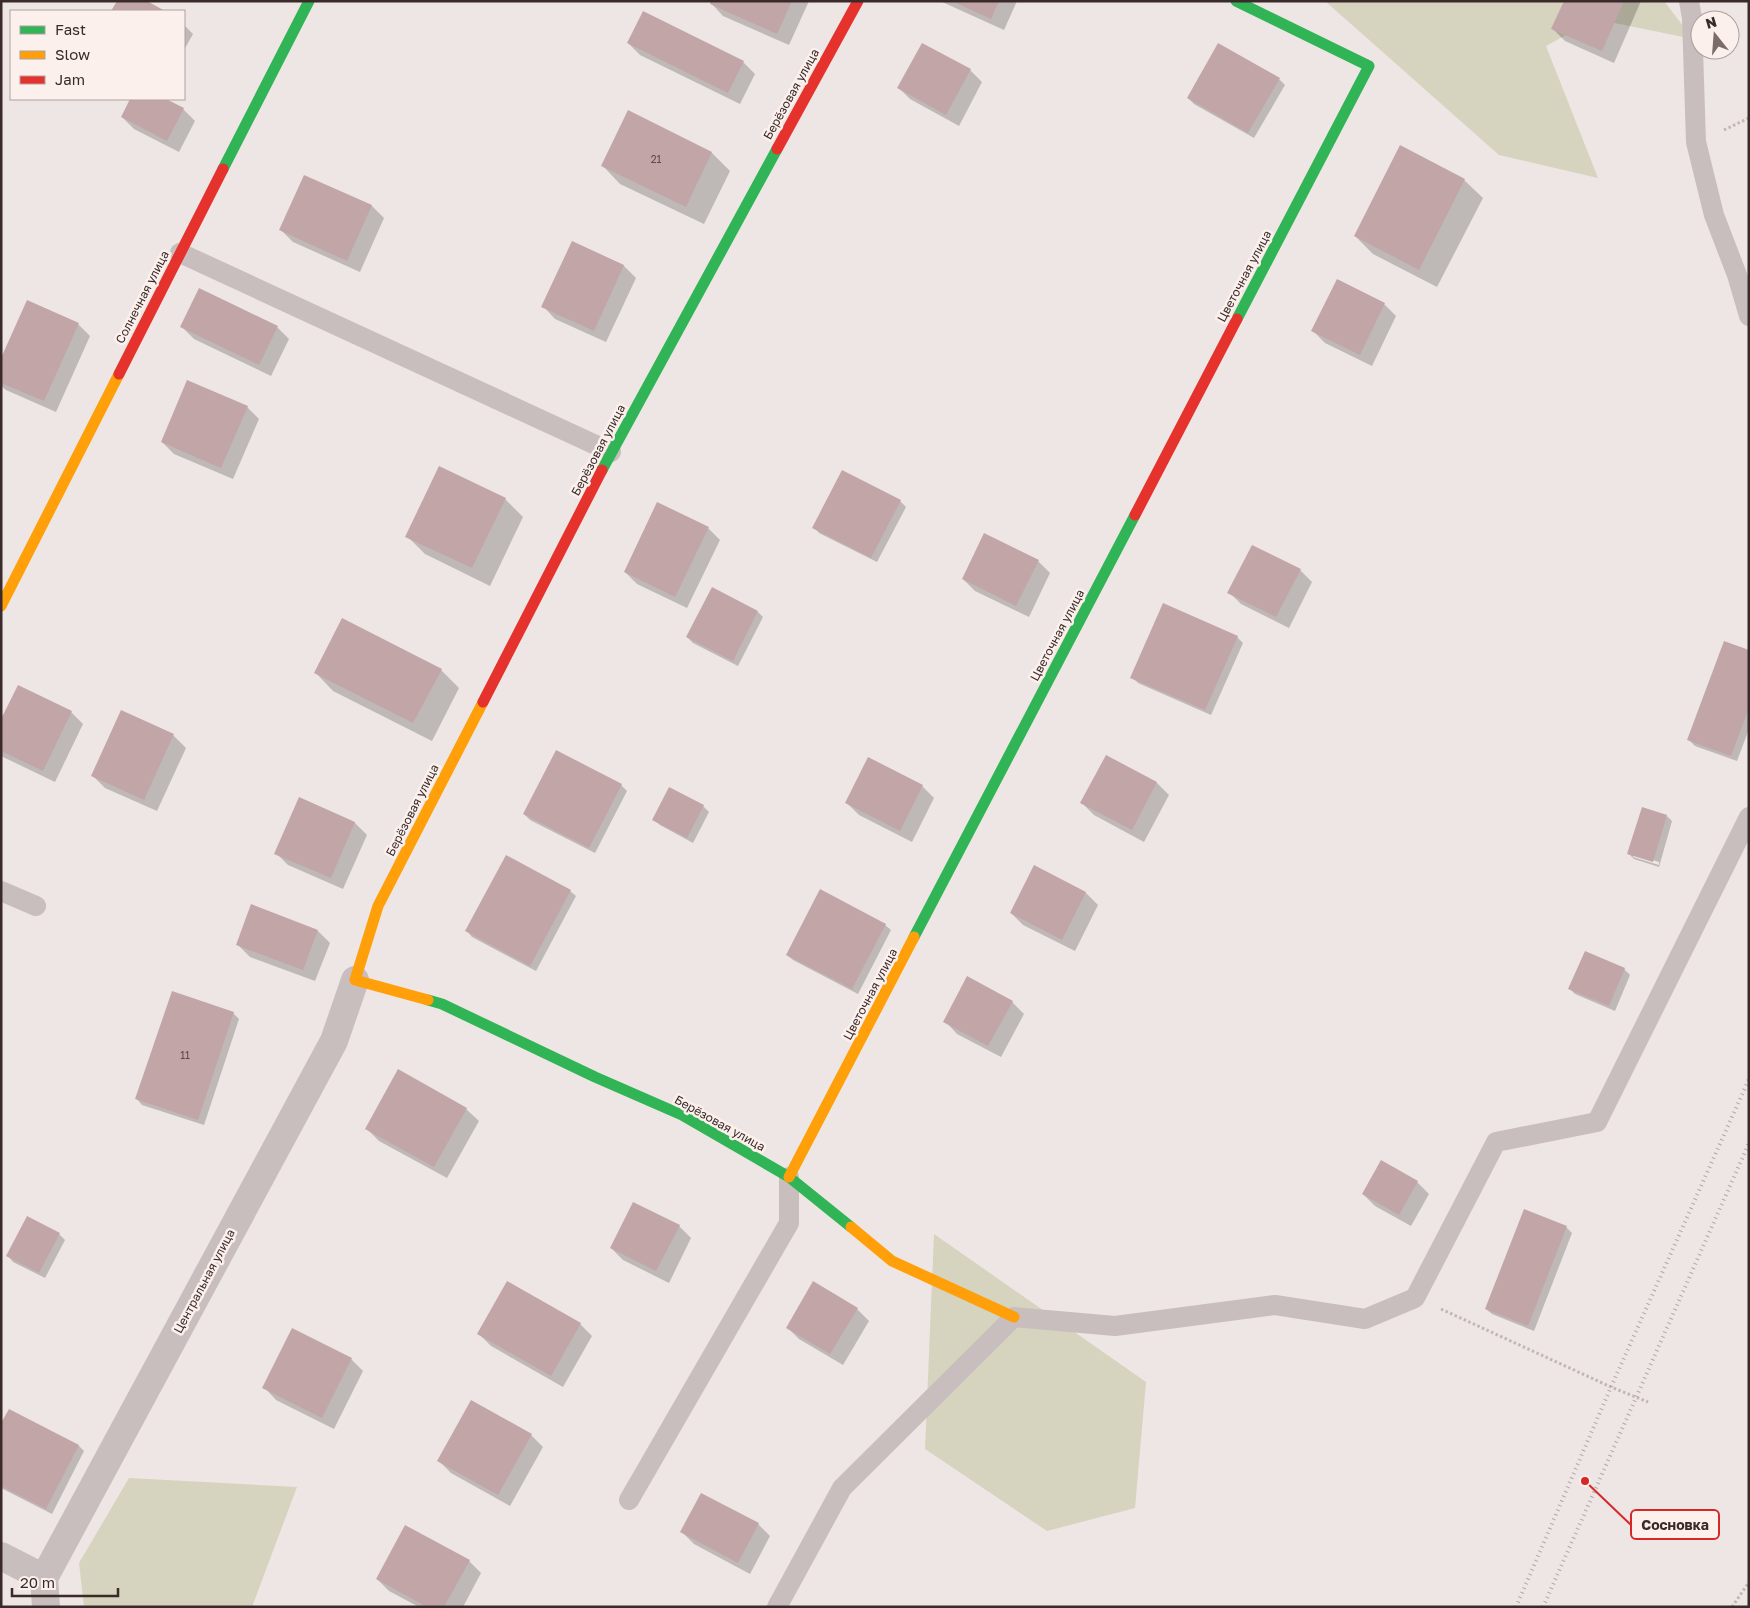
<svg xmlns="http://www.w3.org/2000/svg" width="1750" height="1608" font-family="'Golos Text',sans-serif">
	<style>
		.green { fill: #d6d3be }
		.shadow { fill: #0003; fill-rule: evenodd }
		.building { fill: #c2a6a7 }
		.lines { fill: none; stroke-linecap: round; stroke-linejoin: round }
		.path { stroke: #c1b7b5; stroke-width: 3; stroke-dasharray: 2.5 2.5; stroke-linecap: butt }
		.lane { stroke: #c8bebd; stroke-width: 20 }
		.street { stroke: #c8bebd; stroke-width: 28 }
		.fast { stroke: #30b455; stroke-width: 11 }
		.slow { stroke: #ff9f0a; stroke-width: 11 }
		.jam { stroke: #e5322d; stroke-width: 11 }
		.rail { stroke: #b0a8a7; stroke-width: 4; stroke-dasharray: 1 4; stroke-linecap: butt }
		.labels { text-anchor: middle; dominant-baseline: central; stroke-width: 5; stroke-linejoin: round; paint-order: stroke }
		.number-label { font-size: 10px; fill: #5c4949 }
		.street-label { font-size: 12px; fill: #3a2a2a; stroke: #fbf0ec }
		.leader { fill: none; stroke: #d62828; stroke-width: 2 }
		.callout-dot { fill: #d62828; stroke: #fbf0ec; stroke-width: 2 }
		.callout { fill: #fbf0ec; stroke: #d62828; stroke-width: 2 }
		.callout-label { font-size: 14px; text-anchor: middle; font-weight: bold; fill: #3a2a2a }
	</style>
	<rect width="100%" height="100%" fill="#eee6e4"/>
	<!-- green -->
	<g class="green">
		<polygon points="1325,1 1664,1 1693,39 1595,19 1546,46 1598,178 1499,155"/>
		<polygon points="934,1234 1146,1382 1135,1508 1047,1531 925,1449"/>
		<polygon points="129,1478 297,1487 252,1607 84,1607 79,1563"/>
	</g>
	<!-- shadow -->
	<g class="shadow">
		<polygon points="712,1 809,1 789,45 723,16 711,3"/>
		<polygon points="940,1 1017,1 1004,30"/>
		<polygon points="1565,1 1641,1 1614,63 1565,41 1553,29"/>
		<polygon points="184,25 193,34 184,50"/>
		<polygon points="628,43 743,62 755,74 740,104 640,55"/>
		<polygon points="970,70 982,82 959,126 910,99 898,87"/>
		<polygon points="1279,79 1285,85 1254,138 1194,104 1188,98"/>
		<polygon points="132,99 163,99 183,109 195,121 179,152 134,129 122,117"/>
		<polygon points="628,112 712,153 730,171 704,224 620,184 602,165"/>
		<polygon points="305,177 372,206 384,218 360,272 293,242 281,230"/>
		<polygon points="1464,180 1483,198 1437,287 1373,254 1355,236"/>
		<polygon points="573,243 624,266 636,278 606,342 555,319 543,306"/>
		<polygon points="1384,304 1396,316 1372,366 1325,343 1313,331"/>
		<polygon points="78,324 90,336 56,412 6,390 1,386 1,361"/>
		<polygon points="182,327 277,327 289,339 271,376 194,339"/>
		<polygon points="247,407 259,419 233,479 174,454 162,442"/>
		<polygon points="505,499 523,517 490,586 425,554 407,536"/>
		<polygon points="900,501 906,507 877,562 819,533 814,527"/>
		<polygon points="708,528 720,540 687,608 637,584 625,572"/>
		<polygon points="1038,561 1050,573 1029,617 975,591 963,579"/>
		<polygon points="1300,570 1312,582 1289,628 1241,604 1229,592"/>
		<polygon points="758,612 763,617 738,666 693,643 687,637"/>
		<polygon points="1237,637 1243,643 1211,715 1138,683 1132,677"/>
		<polygon points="1749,651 1749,729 1737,761 1695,746 1689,740"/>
		<polygon points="441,670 459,688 432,741 333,691 315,672"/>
		<polygon points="71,712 83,724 55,782 1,756 1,722"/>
		<polygon points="122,712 174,736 186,748 157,811 105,788 93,776"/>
		<polygon points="1106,757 1157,783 1169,795 1144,842 1094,815 1082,803"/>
		<polygon points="621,785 627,791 595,853 530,820 524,814"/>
		<polygon points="922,786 934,798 912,842 859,815 846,802"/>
		<polygon points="299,799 355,823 367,835 343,889 288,865 276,853"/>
		<polygon points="703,806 709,812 693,843 660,825 654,820"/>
		<path d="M 1667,816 L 1672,821 L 1659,867 L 1634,859 L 1628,853 ZM 1633,854 L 1659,862 L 1659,865 L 1633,857 Z"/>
		<polygon points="570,891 576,896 536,971 472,937 467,931"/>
		<polygon points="1086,893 1098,905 1075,951 1023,925 1011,913"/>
		<polygon points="885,925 891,930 858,994 793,960 787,955"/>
		<polygon points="318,931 330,943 315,981 250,957 237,944"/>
		<polygon points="1624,969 1630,975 1615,1011 1575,994 1570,989"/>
		<polygon points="1012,1002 1024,1014 1001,1057 957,1034 945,1021"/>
		<polygon points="233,1013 239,1019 204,1125 142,1105 137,1099"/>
		<polygon points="466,1109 479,1121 447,1178 379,1141 367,1129"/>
		<polygon points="1417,1182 1429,1194 1411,1226 1375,1206 1363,1194"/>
		<polygon points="1524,1211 1567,1228 1572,1233 1534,1331 1492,1314 1486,1309"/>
		<polygon points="679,1226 691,1238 669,1283 623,1260 611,1248"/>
		<polygon points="59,1234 65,1240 45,1278 13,1262 8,1256"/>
		<polygon points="857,1309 869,1321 843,1365 799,1339 787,1327"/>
		<polygon points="580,1324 592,1336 563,1387 491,1346 479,1334"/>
		<polygon points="351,1359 363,1371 334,1429 276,1400 264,1387"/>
		<polygon points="9,1410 79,1446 84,1451 52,1514 1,1488 1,1426"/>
		<polygon points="531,1435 543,1447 510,1506 451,1473 439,1461"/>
		<polygon points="758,1524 770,1536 750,1574 694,1544 682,1532"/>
		<polygon points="469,1561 481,1573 463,1607 419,1607 389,1591 377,1579"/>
	</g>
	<!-- building -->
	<g class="building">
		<polygon points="117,1 147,1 165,11 111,11"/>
		<polygon points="711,1 792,1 777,34 710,4"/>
		<polygon points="952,1 999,1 991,19"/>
		<polygon points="1564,1 1624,1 1602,51 1551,29"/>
		<polygon points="643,11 744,61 728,93 627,43"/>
		<polygon points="922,43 971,69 946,115 897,88"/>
		<polygon points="1218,43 1280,78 1248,133 1187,98"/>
		<polygon points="130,99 166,99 184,108 167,141 121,117"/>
		<polygon points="628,110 712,152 686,207 601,166"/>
		<polygon points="1400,145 1465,179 1419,270 1354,236"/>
		<polygon points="304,175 372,205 347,261 279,230"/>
		<polygon points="572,241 624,265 594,331 541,307"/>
		<polygon points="1337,279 1385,303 1360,355 1311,331"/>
		<polygon points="199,288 278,326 259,365 180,327"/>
		<polygon points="27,300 79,323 44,401 1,383 1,358"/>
		<polygon points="187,380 248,406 221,468 161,442"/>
		<polygon points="439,466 506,498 472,568 405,537"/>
		<polygon points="842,470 901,500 871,558 812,528"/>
		<polygon points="657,502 709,527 675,597 624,572"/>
		<polygon points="984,533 1039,560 1016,606 962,579"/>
		<polygon points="1252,545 1301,569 1276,617 1227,593"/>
		<polygon points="712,587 758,611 733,661 686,637"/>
		<polygon points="1163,603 1238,636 1205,710 1130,678"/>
		<polygon points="342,618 442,669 413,723 314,673"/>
		<polygon points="1724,641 1749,650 1749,708 1731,756 1687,740"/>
		<polygon points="18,685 72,711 43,771 1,751 1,719"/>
		<polygon points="121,710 174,734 144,800 91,776"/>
		<polygon points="556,750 622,784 589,848 523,814"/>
		<polygon points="1106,755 1157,782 1132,830 1080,803"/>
		<polygon points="868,757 923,785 900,831 845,803"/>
		<polygon points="669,787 704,805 687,838 652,820"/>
		<polygon points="299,797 355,822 331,878 274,854"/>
		<polygon points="1642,807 1667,815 1653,862 1627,854"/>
		<polygon points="506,855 571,890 530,966 465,931"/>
		<polygon points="1034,865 1086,892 1062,940 1010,913"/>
		<polygon points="820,889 886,924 852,989 786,955"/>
		<polygon points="251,904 318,930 303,970 236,945"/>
		<polygon points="1585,951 1625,968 1609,1006 1568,989"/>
		<polygon points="967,976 1013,1001 988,1046 943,1022"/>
		<polygon points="172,991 234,1012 198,1120 135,1099"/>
		<polygon points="398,1069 467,1108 434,1167 365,1129"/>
		<polygon points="1381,1160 1418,1181 1399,1215 1362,1194"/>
		<polygon points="633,1202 680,1225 656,1271 610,1248"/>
		<polygon points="1524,1209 1567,1226 1528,1326 1485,1309"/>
		<polygon points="27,1216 60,1233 39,1273 6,1256"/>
		<polygon points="507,1281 581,1323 551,1376 477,1334"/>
		<polygon points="813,1281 858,1308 830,1354 786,1328"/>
		<polygon points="292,1328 352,1358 322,1418 262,1388"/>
		<polygon points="471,1400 532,1434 498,1495 437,1461"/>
		<polygon points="9,1409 79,1445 46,1509 1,1486 1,1423"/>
		<polygon points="701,1493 759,1523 738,1563 680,1532"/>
		<polygon points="405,1525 470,1560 444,1607 427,1607 376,1579"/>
	</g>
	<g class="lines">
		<!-- path -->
		<g class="path">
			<polyline points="1724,130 1749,118"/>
			<polyline points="1441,1309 1611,1387 1648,1402"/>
			<polyline points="1732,1607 1749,1582"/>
		</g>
		<!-- lane -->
		<g class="lane">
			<polyline points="1689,1 1692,18 1696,142 1714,215 1737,275 1749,316"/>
			<polyline points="180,253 611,452"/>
			<polyline points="1,891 36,906"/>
			<polyline points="629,1500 789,1223 789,1177"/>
			<polyline points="777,1607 842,1488 1014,1317 1115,1326 1275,1305 1365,1319 1415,1298 1496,1142 1597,1122 1749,817"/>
		</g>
		<!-- street -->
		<g class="street">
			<polyline points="1,1556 44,1578"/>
			<polyline points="44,1578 334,1041 355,980"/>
			<polyline points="44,1578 46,1607"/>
		</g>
		<!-- fast -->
		<g class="fast">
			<polyline points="1236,1 1369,66 1237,319"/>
			<polyline points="223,169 309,1"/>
			<polyline points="602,470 777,149"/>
			<polyline points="914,937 1135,515"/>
			<polyline points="428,1000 442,1004 595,1077 682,1115 789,1177 851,1227"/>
		</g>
		<!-- slow -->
		<g class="slow">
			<polyline points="1,606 119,374"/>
			<polyline points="428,1000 355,980 378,906 483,702"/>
			<polyline points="789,1177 914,937"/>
			<polyline points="851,1227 892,1261 1014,1317"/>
		</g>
		<!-- jam -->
		<g class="jam">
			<polyline points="777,149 858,1"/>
			<polyline points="119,374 223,169"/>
			<polyline points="1135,515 1237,319"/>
			<polyline points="483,702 602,470"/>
		</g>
		<!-- rail -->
		<g class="rail">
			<polyline points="1516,1607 1611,1387 1749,1079"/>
			<polyline points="1543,1607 1749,1143"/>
		</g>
	</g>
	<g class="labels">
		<!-- number labels -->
		<g class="number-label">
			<text x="656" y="159">21</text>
			<text x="185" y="1055">11</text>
		</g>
		<!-- street labels -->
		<g class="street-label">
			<text transform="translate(791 94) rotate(-61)">Берёзовая улица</text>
			<text transform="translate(1244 276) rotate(-62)">Цветочная улица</text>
			<text transform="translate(142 297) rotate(-63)">Солнечная улица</text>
			<text transform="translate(598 450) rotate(-62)">Берёзовая улица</text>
			<text transform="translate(1057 635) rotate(-62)">Цветочная улица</text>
			<text transform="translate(412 810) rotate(-63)">Берёзовая улица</text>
			<text transform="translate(870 994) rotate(-62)">Цветочная улица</text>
			<text transform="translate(720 1123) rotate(29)">Берёзовая улица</text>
			<text transform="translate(204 1281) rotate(-62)">Центральная улица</text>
		</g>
	</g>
	<!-- callouts -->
	<path class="leader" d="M1585 1481L1631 1525"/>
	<circle class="callout-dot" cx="1585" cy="1481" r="5"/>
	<rect class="callout" x="1631" y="1510" width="88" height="29" rx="5"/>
	<g class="callout-label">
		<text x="1675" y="1530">Сосновка</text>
	</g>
	<!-- border -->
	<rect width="1750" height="1608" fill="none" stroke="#3a2a2a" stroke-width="5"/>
	<!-- legend -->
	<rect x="10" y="10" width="175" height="90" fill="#fbf0ec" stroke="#aea19e"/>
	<rect x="20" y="26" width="25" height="8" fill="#30b455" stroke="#aea19e"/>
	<text x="55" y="35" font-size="15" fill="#3a2a2a">Fast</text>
	<rect x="20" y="51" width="25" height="8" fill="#ff9f0a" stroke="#aea19e"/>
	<text x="55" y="60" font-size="15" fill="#3a2a2a">Slow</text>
	<rect x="20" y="76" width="25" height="8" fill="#e5322d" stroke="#aea19e"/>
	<text x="55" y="85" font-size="15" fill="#3a2a2a">Jam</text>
	<!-- north arrow -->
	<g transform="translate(1715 35) rotate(343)"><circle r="24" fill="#fbf0ec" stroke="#aea19e"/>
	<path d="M0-4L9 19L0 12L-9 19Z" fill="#796c6b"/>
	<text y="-8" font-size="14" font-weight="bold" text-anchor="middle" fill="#3a2a2a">N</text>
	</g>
	<!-- scale -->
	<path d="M12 1588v8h106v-8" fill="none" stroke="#3a2a2a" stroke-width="2.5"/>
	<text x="20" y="1588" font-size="15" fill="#3a2a2a" stroke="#fbf0ec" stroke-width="4" paint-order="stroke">20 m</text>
</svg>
